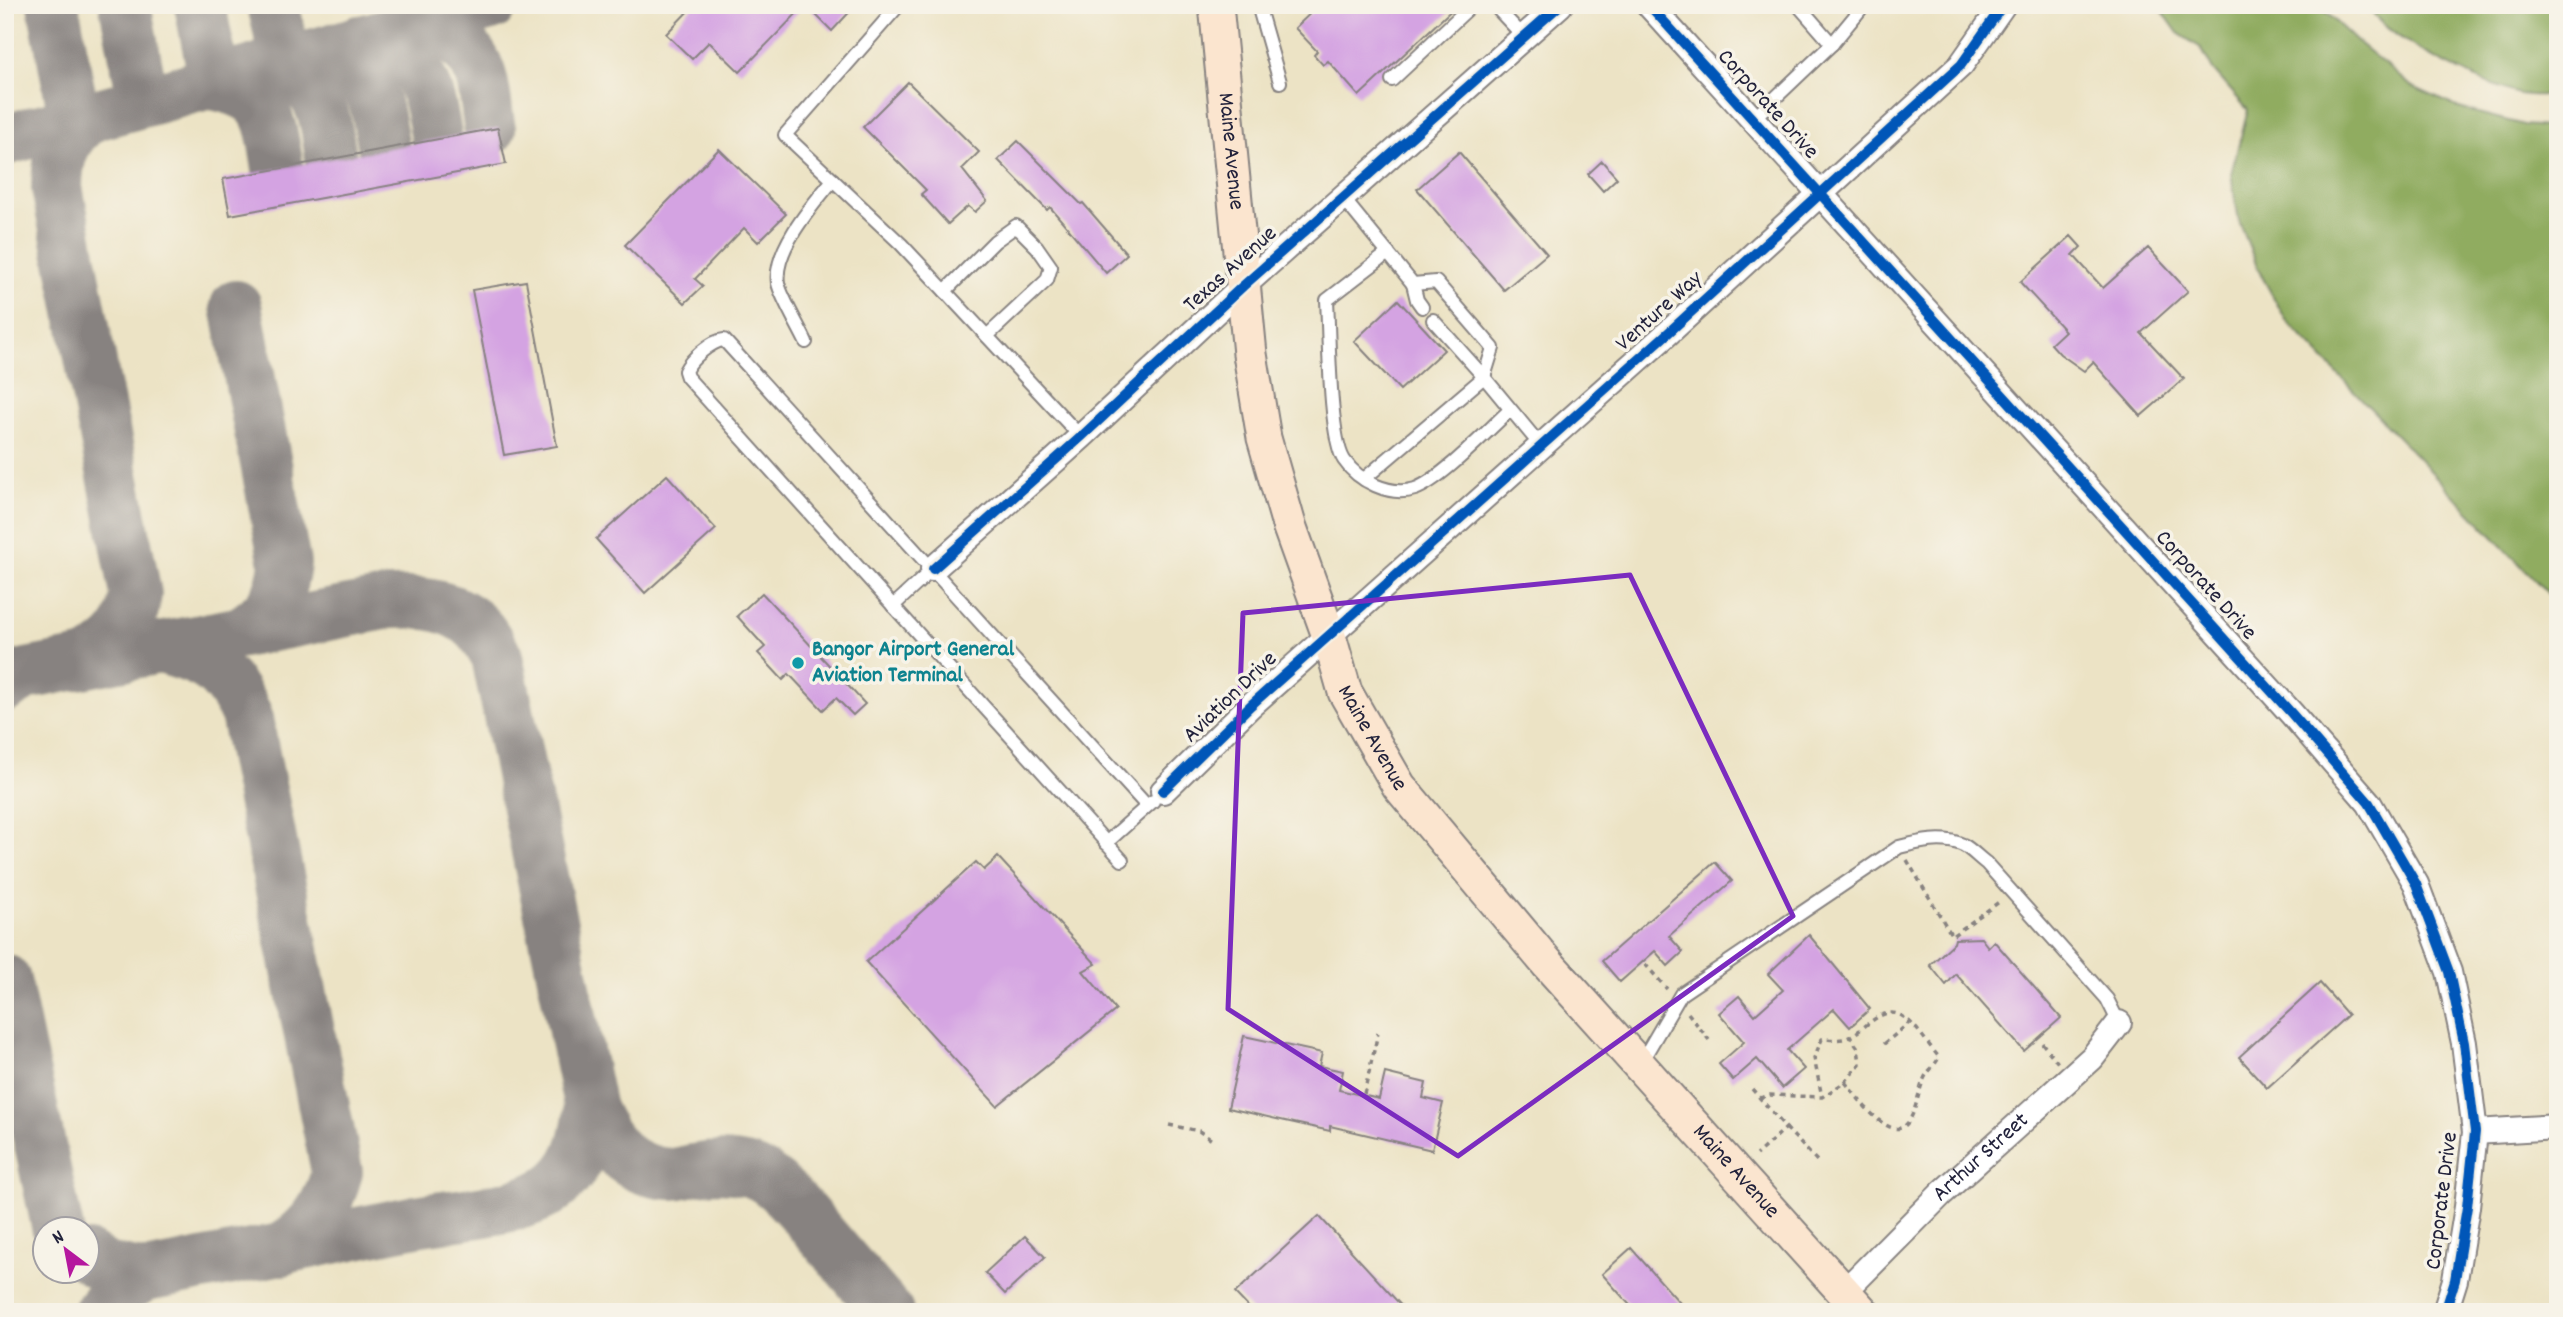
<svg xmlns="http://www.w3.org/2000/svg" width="2563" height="1317" font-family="Dekko,sans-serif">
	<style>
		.forest { fill: #90ac60; stroke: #59674e; stroke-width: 2 }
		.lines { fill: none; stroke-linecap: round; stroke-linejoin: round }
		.taxiway { stroke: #878280; stroke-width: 52 }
		.building { fill: #d4a3e2 }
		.service-casing { stroke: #878280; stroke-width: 16 }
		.minor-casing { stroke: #878280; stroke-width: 28 }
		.secondary-casing { stroke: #878280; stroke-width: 37 }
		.path { stroke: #878280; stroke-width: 3.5; stroke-dasharray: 5 5; stroke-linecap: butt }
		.service { stroke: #fff; stroke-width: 12 }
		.minor { stroke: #fff; stroke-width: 24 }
		.secondary { stroke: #fbe5cf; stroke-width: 33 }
		.cycleway-casing { stroke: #f7f3e8; stroke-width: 15 }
		.cycleway { stroke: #0057b8; stroke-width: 10 }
		.marked { fill: none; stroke: #7b2cbf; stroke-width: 5; stroke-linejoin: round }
		.culture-dot { fill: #0f9aa8; stroke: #f7f3e8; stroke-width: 2.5 }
		.labels { text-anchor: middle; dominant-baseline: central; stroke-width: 7; stroke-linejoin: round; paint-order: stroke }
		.street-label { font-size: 23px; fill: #22223b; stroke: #f7f3e8 }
		.culture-label { font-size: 23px; font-weight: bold; fill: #0d838f; stroke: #f7f3e8; text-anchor: start }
	</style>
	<rect width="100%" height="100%" fill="#f7f3e8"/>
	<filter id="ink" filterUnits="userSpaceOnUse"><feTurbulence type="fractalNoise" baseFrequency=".0143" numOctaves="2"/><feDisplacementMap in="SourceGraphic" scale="14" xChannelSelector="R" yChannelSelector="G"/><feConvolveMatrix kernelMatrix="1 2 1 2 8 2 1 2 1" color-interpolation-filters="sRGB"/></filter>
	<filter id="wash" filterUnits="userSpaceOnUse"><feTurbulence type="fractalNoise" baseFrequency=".00686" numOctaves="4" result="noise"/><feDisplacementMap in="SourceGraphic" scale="28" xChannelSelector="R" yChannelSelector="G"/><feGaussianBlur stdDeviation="1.57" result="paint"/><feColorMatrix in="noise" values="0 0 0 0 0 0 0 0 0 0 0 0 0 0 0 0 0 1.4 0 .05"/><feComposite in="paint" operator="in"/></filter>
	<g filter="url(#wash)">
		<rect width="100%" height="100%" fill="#ece3c5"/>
		<!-- forest -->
		<g class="forest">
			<polygon points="2158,5 2318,5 2355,40 2411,86 2459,108 2524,125 2558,128 2558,604 2286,320 2259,271 2239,221 2231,174 2248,110 2213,70 2201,48 2178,33"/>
			<path d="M 2369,5 L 2558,5 L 2558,95 C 2546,95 2532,96 2520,94 C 2489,87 2375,35 2369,5 Z"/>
		</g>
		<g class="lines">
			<!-- taxiway -->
			<g class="taxiway">
				<polyline points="53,5 71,100 70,112 63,123"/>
				<polyline points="125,5 141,88 138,97 131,105"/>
				<path d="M 200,5 L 212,68 L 205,83 C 268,93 269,111 278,169"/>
				<path d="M 410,28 C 438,27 469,42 479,71 C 486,88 486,111 490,129"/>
				<path d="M 359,41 C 421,47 428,88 437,139"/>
				<path d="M 308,55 C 373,67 374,92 384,149"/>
				<path d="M 270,65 C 289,53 277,25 273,5"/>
				<path d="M 258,69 C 320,77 324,104 331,159"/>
				<polyline points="5,140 491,5"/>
				<path d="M 236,306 L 285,563 C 282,596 269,615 241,632"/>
				<path d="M 160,648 C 208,661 223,668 246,714 L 337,1172 C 327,1210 313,1227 282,1250"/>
				<path d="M 89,661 C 120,643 131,630 136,594 L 57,188 C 57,157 64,135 90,117"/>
				<path d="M 5,687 L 26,674 L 390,603 C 422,602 455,604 479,629 C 486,636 491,648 497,657 L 590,1109 C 607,1146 627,1172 672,1174 C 680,1174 690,1170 698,1169 C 721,1165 751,1167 770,1181 C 789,1195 803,1214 818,1231 C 841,1258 865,1285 888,1312"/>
				<polyline points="5,980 58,1230"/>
				<polyline points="88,1257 106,1268 146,1276"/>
				<path d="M 99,1312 C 110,1294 127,1285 146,1276 C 236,1259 326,1239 416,1221 C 454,1214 519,1211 549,1191 C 579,1171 586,1142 590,1109"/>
			</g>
		</g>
		<g id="blocks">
			<!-- building -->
			<g class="building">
				<polygon points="694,5 805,5 740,72 709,42 692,59 666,34"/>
				<polygon points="806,5 856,5 832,31"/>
				<polygon points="1319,5 1457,5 1359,96 1328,61 1323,65 1314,55 1317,51 1295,28"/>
				<polygon points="908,82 979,152 962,169 987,201 975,212 968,206 948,224 921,194 926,190 863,127"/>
				<polygon points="498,128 506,164 230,215 223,179"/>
				<polygon points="1018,141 1081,204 1083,203 1127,254 1106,273 1050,207 1047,210 998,160"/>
				<polygon points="719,149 786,214 758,242 744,228 695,279 703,286 685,303 625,245"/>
				<polygon points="1459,152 1547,254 1504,290 1417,189"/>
				<polygon points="1602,161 1617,178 1603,191 1588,174"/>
				<polygon points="2071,236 2081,247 2073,255 2103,288 2148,248 2188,291 2141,333 2184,379 2141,416 2093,362 2084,371 2060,354 2051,344 2065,331 2020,282"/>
				<polygon points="526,281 557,446 504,455 472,290"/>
				<polygon points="1398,300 1444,350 1400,390 1354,341"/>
				<polygon points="667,475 716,529 645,593 596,539"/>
				<polygon points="762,593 865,704 853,715 836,698 823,710 789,674 783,680 758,653 765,647 737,616"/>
				<polygon points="998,857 1096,964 1083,971 1116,1010 997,1106 866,962 976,862 984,870"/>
				<polygon points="1715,862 1732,881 1669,936 1683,952 1668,966 1655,951 1620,982 1602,961"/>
				<polygon points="1809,935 1870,1009 1850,1027 1834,1009 1787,1050 1804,1069 1782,1088 1757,1059 1733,1080 1719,1064 1744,1042 1719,1013 1739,996 1755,1015 1783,990 1768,974"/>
				<polygon points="1981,938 1988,947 1994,941 2061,1018 2024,1051 1956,974 1946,985 1930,965 1954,943 1955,939"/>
				<polygon points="2320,983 2348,1015 2267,1088 2239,1057"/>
				<polygon points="1244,1036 1322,1053 1319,1066 1343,1071 1339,1090 1379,1099 1385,1073 1426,1083 1423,1098 1443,1103 1432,1150 1330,1126 1330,1131 1228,1108"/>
				<polygon points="1319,1216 1407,1312 1253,1312 1235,1293"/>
				<polygon points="1025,1236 1045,1257 1005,1294 985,1273"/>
				<polygon points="1631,1248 1688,1312 1636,1312 1602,1274"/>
			</g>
		</g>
	</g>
	<g filter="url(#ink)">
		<use href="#blocks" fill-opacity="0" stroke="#878280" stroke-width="2"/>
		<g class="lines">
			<defs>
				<g id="service">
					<polyline points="899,5 785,135 901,244 1081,437"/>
					<polyline points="1258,5 1280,82"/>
					<polyline points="1494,5 1525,38"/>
					<polyline points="1798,5 1832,44"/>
					<polyline points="1392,80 1472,5"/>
					<polyline points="1752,120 1832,44 1860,10 1859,5"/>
					<polyline points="1343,198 1413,284 1436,282 1493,348 1484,377"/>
					<path d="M 1388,253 L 1327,300 C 1329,332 1329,437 1344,460 C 1358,481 1390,497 1415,489 C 1441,480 1488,430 1510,410"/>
					<polyline points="1413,284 1417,300 1422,307"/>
					<polyline points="945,291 995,241 1016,226 1037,247 1051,267 1047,280 987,336"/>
					<polyline points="1433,320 1484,377"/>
					<path d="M 806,342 C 799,327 781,297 778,283 C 773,250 813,204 833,180"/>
					<polyline points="1364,479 1484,377 1541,446"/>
					<polyline points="893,606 933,569"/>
					<polyline points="1106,843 1153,801"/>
					<path d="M 1122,860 L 687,377 L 685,371 C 691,359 711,341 724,340 L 1147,806"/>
					<path d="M 1640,1064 L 1681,994 L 1899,847 C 1919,842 1943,836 1963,845 C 1971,849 1979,858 1986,863 L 2107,999 L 2119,1023"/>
				</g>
				<g id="minor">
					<polyline points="1649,5 2292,714 2369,803 2416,884 2449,972 2464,1043 2475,1132 2467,1207 2455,1280 2445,1312"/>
					<polyline points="933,569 1081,437 1243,286 1560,5"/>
					<polyline points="1163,791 1251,705 1668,333 1961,65 2003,5"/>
					<polyline points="2475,1132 2558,1127"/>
					<path id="s1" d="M 1844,1292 L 1942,1193 L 2092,1058 L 2119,1023"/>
				</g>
				<g id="secondary">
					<path id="s2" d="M 1216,5 L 1250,354 L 1264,438 L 1289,525 L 1329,636 L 1345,692 L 1399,786 L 1547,963 L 1862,1312"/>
				</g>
			</defs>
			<!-- service casing -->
			<use href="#service" class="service-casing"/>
			<!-- minor casing -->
			<use href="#minor" class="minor-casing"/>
			<!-- secondary casing -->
			<use href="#secondary" class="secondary-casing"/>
			<!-- path -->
			<g class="path">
				<polyline points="1907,860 1952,936 1999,902"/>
				<polyline points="1645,964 1667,989"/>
				<polyline points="1688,1013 1709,1040"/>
				<polyline points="2042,1043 2058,1063"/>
				<polyline points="1884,1044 1909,1023"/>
				<polyline points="1845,1082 1860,1064 1858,1048 1850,1037"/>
				<polyline points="1752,1089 1786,1128 1756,1155"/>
				<polyline points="1364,1094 1378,1033"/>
				<path d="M 1760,1098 L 1770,1095 L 1822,1097 L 1845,1082 C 1856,1095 1892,1148 1909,1121 C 1917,1108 1918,1092 1924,1079 C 1927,1071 1934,1068 1939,1057 C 1928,1045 1916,1024 1902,1016 C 1882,1004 1865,1030 1849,1037 C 1841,1041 1830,1039 1822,1039 L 1814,1058 L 1822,1097"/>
				<polyline points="1169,1125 1199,1131 1212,1140"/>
				<polyline points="1786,1128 1820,1164"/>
			</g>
			<!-- service -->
			<use href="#service" class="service"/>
			<!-- minor -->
			<use href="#minor" class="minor"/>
			<!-- secondary -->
			<use href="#secondary" class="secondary"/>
			<defs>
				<g id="cycleway">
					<polyline points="1649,5 2292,714 2369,803 2416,884 2449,972 2464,1043 2475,1132 2467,1207 2455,1280 2445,1312"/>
					<polyline points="933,569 1081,437 1243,286 1560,5"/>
					<polyline points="1163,791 1251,705 1668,333 1961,65 2003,5"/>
				</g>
			</defs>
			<!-- cycleway casing -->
			<use href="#cycleway" class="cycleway-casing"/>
			<!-- cycleway -->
			<use href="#cycleway" class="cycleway"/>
		</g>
	</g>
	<!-- marked area -->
	<path class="marked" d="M 1630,575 L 1793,916 L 1458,1156 L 1228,1009 L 1243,613 Z"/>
	<!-- markers -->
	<circle class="culture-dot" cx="798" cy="663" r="7"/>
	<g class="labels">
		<!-- street labels -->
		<g class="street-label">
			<text transform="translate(1767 105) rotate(48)">Corporate Drive</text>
			<text stroke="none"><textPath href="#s2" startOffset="147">Maine Avenue</textPath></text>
			<text transform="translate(1231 270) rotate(-42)">Texas Avenue</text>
			<text transform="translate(1660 312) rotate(-42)">Venture Way</text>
			<text transform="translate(2205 586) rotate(48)">Corporate Drive</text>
			<text transform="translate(1231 698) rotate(-44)">Aviation Drive</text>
			<text stroke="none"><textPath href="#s2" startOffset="756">Maine Avenue</textPath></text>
			<text stroke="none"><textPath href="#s1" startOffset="192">Arthur Street</textPath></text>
			<text stroke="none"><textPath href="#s2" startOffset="1323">Maine Avenue</textPath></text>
			<text transform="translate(2443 1201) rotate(-83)">Corporate Drive</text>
		</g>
		<!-- culture labels -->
		<g class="culture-label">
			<text x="812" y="650">Bangor Airport General<tspan x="812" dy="26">Aviation Terminal</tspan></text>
		</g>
	</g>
	<!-- margin -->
	<rect width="2563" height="1317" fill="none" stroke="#f7f3e8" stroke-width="28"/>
	<!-- north arrow -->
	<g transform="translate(66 1250) rotate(328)"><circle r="33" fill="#f7f3e8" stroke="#a29fa3" stroke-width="2"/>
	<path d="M0-5L12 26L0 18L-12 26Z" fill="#b5179e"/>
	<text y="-10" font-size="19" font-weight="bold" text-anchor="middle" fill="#22223b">N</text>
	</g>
</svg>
